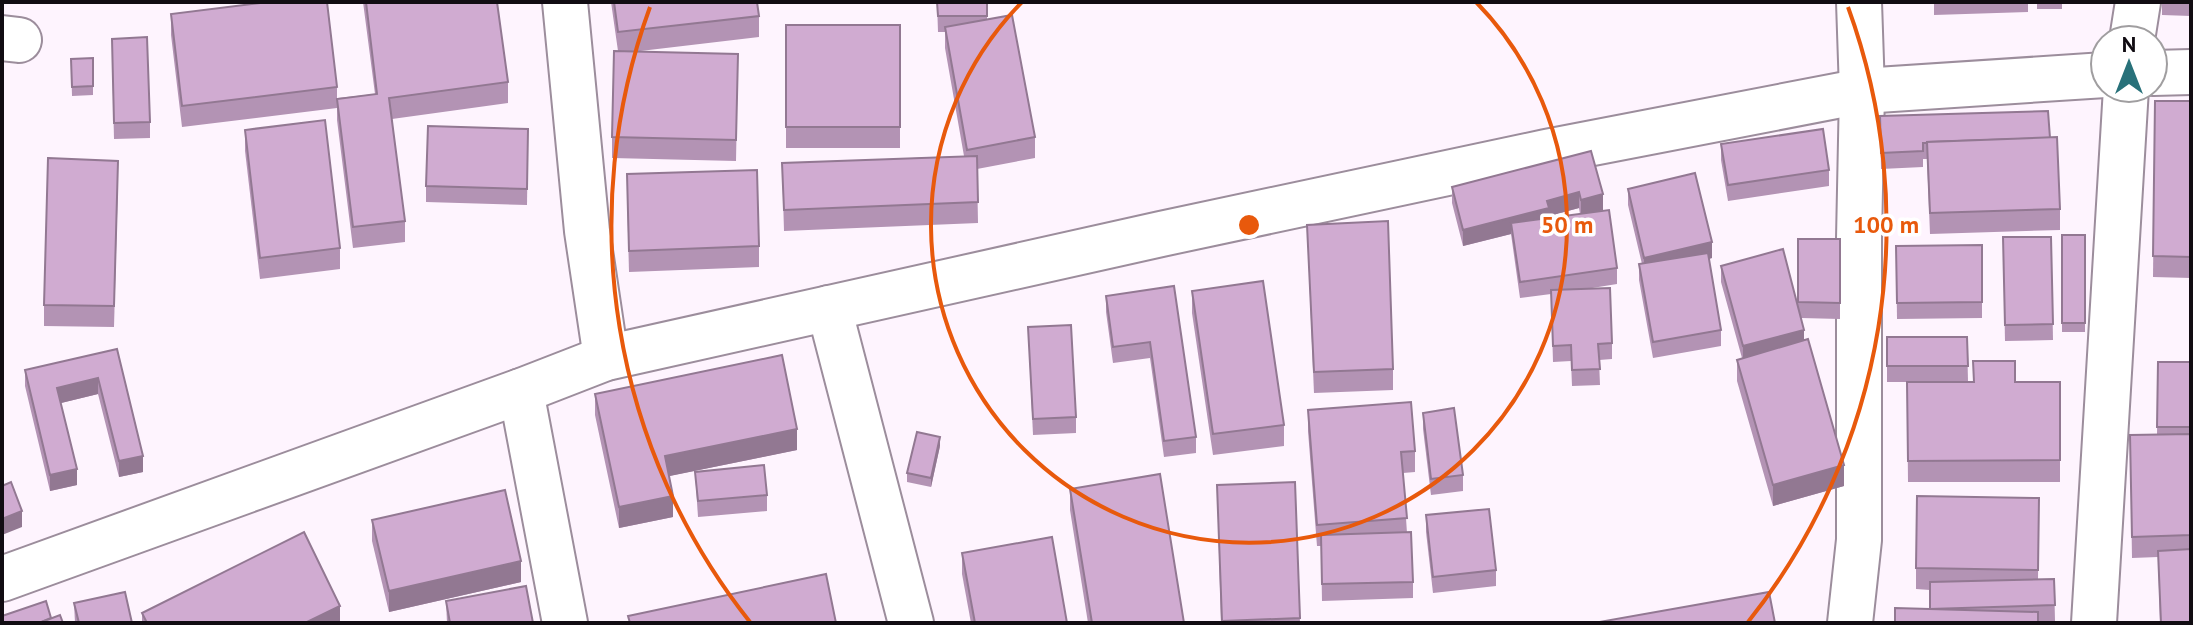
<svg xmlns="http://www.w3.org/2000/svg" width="2193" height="625" font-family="'PT Sans',sans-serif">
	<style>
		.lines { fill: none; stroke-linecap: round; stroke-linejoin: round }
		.minor-casing { stroke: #9c8d9c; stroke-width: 48 }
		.tertiary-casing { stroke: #9c8d9c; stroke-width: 48 }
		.minor { stroke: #fff; stroke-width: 44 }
		.tertiary { stroke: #fff; stroke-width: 44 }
		.wall { fill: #b393b4; fill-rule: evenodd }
		.shaded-wall { fill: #927892 }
		.building { fill: #d0abd1; stroke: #927892; stroke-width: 2 }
		.ring { fill: none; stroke: #e8590c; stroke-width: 4 }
		.centre { fill: #e8590c; stroke: #fff; stroke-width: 4 }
		.ring-label { font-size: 24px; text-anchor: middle; font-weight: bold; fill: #e8590c; stroke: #fff; stroke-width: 7; stroke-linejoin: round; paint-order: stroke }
	</style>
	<rect width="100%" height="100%" fill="#fef4fe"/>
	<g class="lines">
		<defs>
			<g id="minor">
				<polyline points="565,2 587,231 606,358"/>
				<polyline points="2,38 19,40"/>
				<polyline points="2132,40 2138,2"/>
				<polyline points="829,308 911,623"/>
				<polyline points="521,391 565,623"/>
				<polyline points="1850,623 1859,540 1859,239 1862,91 1859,2"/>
				<polyline points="2094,623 2126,88"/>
			</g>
			<g id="tertiary">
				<polyline points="2153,73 2191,72"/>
				<polyline points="2,579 521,391 606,358 1161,234 1546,152 1862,91 2105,75"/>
			</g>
		</defs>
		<!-- minor casing -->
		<use href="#minor" class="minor-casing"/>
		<!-- tertiary casing -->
		<use href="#tertiary" class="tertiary-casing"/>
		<!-- minor -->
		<use href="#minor" class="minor"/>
		<!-- tertiary -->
		<use href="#tertiary" class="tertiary"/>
	</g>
	<!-- wall -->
	<g class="wall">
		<polygon points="363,2 497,2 508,82 508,103 392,119 405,221 405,242 353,248 337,120 337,108 182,127 171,35 171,14 337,87 337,98 375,94"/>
		<polygon points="611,2 757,2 759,16 759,37 632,52 738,54 736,161 612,158 612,137 618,51"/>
		<polygon points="937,2 987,2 987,20 1035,137 1035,158 977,169 978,223 784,231 782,163 964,156 945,48 945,32 938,32"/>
		<polygon points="1934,2 2028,2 2028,12 1934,15"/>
		<rect x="2037" y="2" width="25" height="7"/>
		<polygon points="2162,2 2191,2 2191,16 2162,15"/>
		<rect x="786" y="25" width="114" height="123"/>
		<polygon points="112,55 150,122 150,138 114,139"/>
		<polygon points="93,58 93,95 72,96 71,59"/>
		<polygon points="2155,101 2191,101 2191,278 2153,277"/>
		<polygon points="1880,116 2050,138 2060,209 2060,230 1930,234 1927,159 1923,159 1923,167 1881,169"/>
		<polygon points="528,129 527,205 426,202 426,186"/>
		<polygon points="245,130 340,248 340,269 260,279 245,151"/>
		<polygon points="1721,144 1829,170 1829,186 1728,201 1721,160"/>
		<path d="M 1591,151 L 1603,210 L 1597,212 L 1617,268 L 1617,284 L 1586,289 L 1612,343 L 1612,359 L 1599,360 L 1600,385 L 1572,386 L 1571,361 L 1553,362 L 1551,294 L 1520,298 L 1511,234 L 1463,246 L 1452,203 L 1452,187 ZM 1579,208 L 1580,214 L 1549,218 L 1549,216 Z"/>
		<polygon points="118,182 114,327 44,326 44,305"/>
		<polygon points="1628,189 1712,258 1709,259 1721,330 1721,346 1653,358 1639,280 1639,264 1642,264 1628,205"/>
		<polygon points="627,195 759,246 759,267 629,272"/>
		<polygon points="1307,225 1393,369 1393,390 1314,393"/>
		<rect x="2062" y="235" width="23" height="97"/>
		<polygon points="2003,237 2051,237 2053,340 2005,341"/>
		<polygon points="1798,239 1840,239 1840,319 1801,318 1804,341 1844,486 1773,506 1737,381 1737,360 1742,358 1721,282 1721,266 1798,308"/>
		<polygon points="1982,245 1982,318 1897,319 1896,246"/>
		<polygon points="1174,286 1196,437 1196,453 1164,457 1150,358 1113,363 1106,312 1106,296"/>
		<polygon points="1192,291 1284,425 1284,446 1213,455 1192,313"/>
		<polygon points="1028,327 1076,417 1076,433 1033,435"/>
		<polygon points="1887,337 1967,337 1968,382 1887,382"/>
		<polygon points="117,349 143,472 119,477 98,394 61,403 77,485 50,491 25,386 25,370"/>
		<polygon points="1973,361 2015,382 2060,382 2060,482 1908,482 1907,382 1973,382"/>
		<polygon points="2158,362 2191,362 2191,623 2160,623 2158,557 2132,558 2130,435 2157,435"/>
		<polygon points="595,394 797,450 669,476 673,517 619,528 595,415"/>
		<polygon points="1308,410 1415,451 1415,472 1403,473 1407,533 1413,582 1413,598 1322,601 1321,546 1317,546 1308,431"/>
		<polygon points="1423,413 1463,475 1463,491 1431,495 1423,429"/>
		<polygon points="940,446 931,487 907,482 907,473"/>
		<polygon points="695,472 767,495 767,511 698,517"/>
		<polygon points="1295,482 1300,623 1221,623 1217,485"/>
		<polygon points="1070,489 1184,623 1088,623 1070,510"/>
		<polygon points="2039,498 2038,579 2054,579 2055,621 2038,622 1930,609 1930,590 1916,589 1916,568"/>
		<polygon points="1426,515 1496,570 1496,586 1433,593 1426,532"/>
		<polygon points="372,520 521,582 389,612 372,541"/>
		<polygon points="962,553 1067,623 971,623 962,574"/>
		<polygon points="446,601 533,623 447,623"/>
		<polygon points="74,603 132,623 75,623"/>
		<polygon points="142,613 340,623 142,623"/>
	</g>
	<!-- shaded-wall -->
	<g class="shaded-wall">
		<polygon points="1579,192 1579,208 1549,216 1549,224 1511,223 1511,234 1463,246 1463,230 1547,201"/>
		<polygon points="1603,194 1603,210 1581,216 1581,200"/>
		<polygon points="1712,242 1712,258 1644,274 1644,258"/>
		<polygon points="1804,330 1804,346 1743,363 1743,346"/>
		<polygon points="98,378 98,394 57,404 57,388"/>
		<polygon points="797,429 797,450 665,477 665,456"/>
		<polygon points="940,437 940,446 931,487 931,478"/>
		<polygon points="143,456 143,472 119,477 119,461"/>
		<polygon points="1844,465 1844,486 1773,506 1773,485"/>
		<polygon points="77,469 77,485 50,491 50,475"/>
		<polygon points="673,496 673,517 619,528 619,507"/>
		<polygon points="22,511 22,527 2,535 2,519"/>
		<polygon points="521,561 521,582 389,612 389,591"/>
		<polygon points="340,606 340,623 305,623"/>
	</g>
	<!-- building -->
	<g class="building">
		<polygon points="269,2 327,2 337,87 182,106 171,14"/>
		<polygon points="366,2 497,2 508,82 389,98 405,221 353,227 337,99 377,94"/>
		<polygon points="614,2 757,2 759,16 618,32"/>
		<polygon points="937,2 987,2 987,16 938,16"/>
		<polygon points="1012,15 1035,137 967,150 945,27"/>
		<rect x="786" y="25" width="114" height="102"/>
		<polygon points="147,37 150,122 114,123 112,39"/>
		<polygon points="614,51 738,54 736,140 612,137"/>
		<polygon points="93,58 93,86 72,87 71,59"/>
		<polygon points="2155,101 2191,101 2191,257 2153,256"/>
		<polygon points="2048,111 2050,138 1927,142 1927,143 1923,143 1923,151 1881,153 1880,116"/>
		<polygon points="325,120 340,248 260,258 245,130"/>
		<polygon points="428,126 528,129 527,189 426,186"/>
		<polygon points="1823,129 1829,170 1728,185 1721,144"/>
		<polygon points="2057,137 2060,209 1930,213 1927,142"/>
		<polygon points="1591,151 1603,194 1581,200 1579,192 1547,201 1549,208 1463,230 1452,187"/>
		<polygon points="977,156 978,202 784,210 782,163"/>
		<polygon points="48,158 118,161 114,306 44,305"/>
		<polygon points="757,170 759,246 629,251 627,174"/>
		<polygon points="1695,173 1712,242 1644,258 1628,189"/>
		<polygon points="1609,210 1617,268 1520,282 1511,223"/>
		<polygon points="1388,221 1393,369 1314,372 1307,225"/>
		<rect x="2062" y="235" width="23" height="88"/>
		<polygon points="2003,237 2051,237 2053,324 2005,325"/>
		<polygon points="1798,239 1840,239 1840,303 1798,302"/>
		<polygon points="1982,245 1982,302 1897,303 1896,246"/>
		<polygon points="1783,249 1804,330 1743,346 1721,266"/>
		<polygon points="1708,253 1721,330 1653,342 1639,264"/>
		<polygon points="1263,281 1284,425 1213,434 1192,291"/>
		<polygon points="1174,286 1196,437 1164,441 1150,342 1113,347 1106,296"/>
		<polygon points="1610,288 1612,343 1598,344 1600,369 1572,370 1571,345 1553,346 1551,290"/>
		<polygon points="1071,325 1076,417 1033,419 1028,327"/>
		<polygon points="1887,337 1967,337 1968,366 1887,366"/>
		<polygon points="1808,339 1844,465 1773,485 1737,360"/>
		<polygon points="117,349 143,456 119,461 98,378 57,388 77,469 50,475 25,370"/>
		<polygon points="782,355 797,429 665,456 673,496 619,507 595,394"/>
		<polygon points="1973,361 2015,361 2015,382 2060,382 2060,460 1908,461 1907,382 1974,382"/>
		<polygon points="2158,362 2191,362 2191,427 2157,427"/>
		<polygon points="1411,402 1415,451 1401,452 1407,518 1317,525 1308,410"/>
		<polygon points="1454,408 1463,475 1431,479 1423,413"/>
		<polygon points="917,432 940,437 931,478 907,473"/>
		<polygon points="2191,434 2191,535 2132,537 2130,435"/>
		<polygon points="764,465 767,495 698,501 695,472"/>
		<polygon points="1160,474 1184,623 1092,623 1070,489"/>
		<polygon points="11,482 22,511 2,519 2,486"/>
		<polygon points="1295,482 1300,618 1222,621 1217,485"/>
		<polygon points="505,490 521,561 389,591 372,520"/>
		<polygon points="1917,496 2039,498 2038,570 1916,568"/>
		<polygon points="1489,509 1496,570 1433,577 1426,515"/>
		<polygon points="304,532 340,606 305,623 147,623 142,613"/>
		<polygon points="1411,532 1413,582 1322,584 1321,535"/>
		<polygon points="1052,537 1067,623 975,623 962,553"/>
		<polygon points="2191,549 2191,623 2161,623 2158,551"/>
		<polygon points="826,574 836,623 630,623 628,616"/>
		<polygon points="2054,579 2055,605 1930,609 1930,582"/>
		<polygon points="526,586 533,623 450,623 446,601"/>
		<polygon points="125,592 132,623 79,623 74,603"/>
		<polygon points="1769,592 1775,623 1599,623 1599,622"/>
		<polygon points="46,601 51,618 39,623 2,623 2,616"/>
		<polygon points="1895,608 2038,612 2038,623 1895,623"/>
		<polygon points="60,615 63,623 39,623"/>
	</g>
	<!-- distance rings -->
	<g class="ring">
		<path d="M1476 2A318 318 0 1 1 1022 2"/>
		<path d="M750 622A637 637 0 0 1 650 7M1848 7A637 637 0 0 1 1748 622"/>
	</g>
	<circle cx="1249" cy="225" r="12" class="centre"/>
	<g class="ring-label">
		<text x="1567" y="233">50 m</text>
		<text x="1886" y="233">100 m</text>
	</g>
	<!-- border -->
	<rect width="2193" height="625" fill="none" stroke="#110c12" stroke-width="8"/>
	<!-- north arrow -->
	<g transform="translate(2129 64)"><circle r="38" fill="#ffffff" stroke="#a09ea0" stroke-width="2"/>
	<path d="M0-6L14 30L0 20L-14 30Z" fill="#28717a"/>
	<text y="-12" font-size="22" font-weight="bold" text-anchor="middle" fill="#110c12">N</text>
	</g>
</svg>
